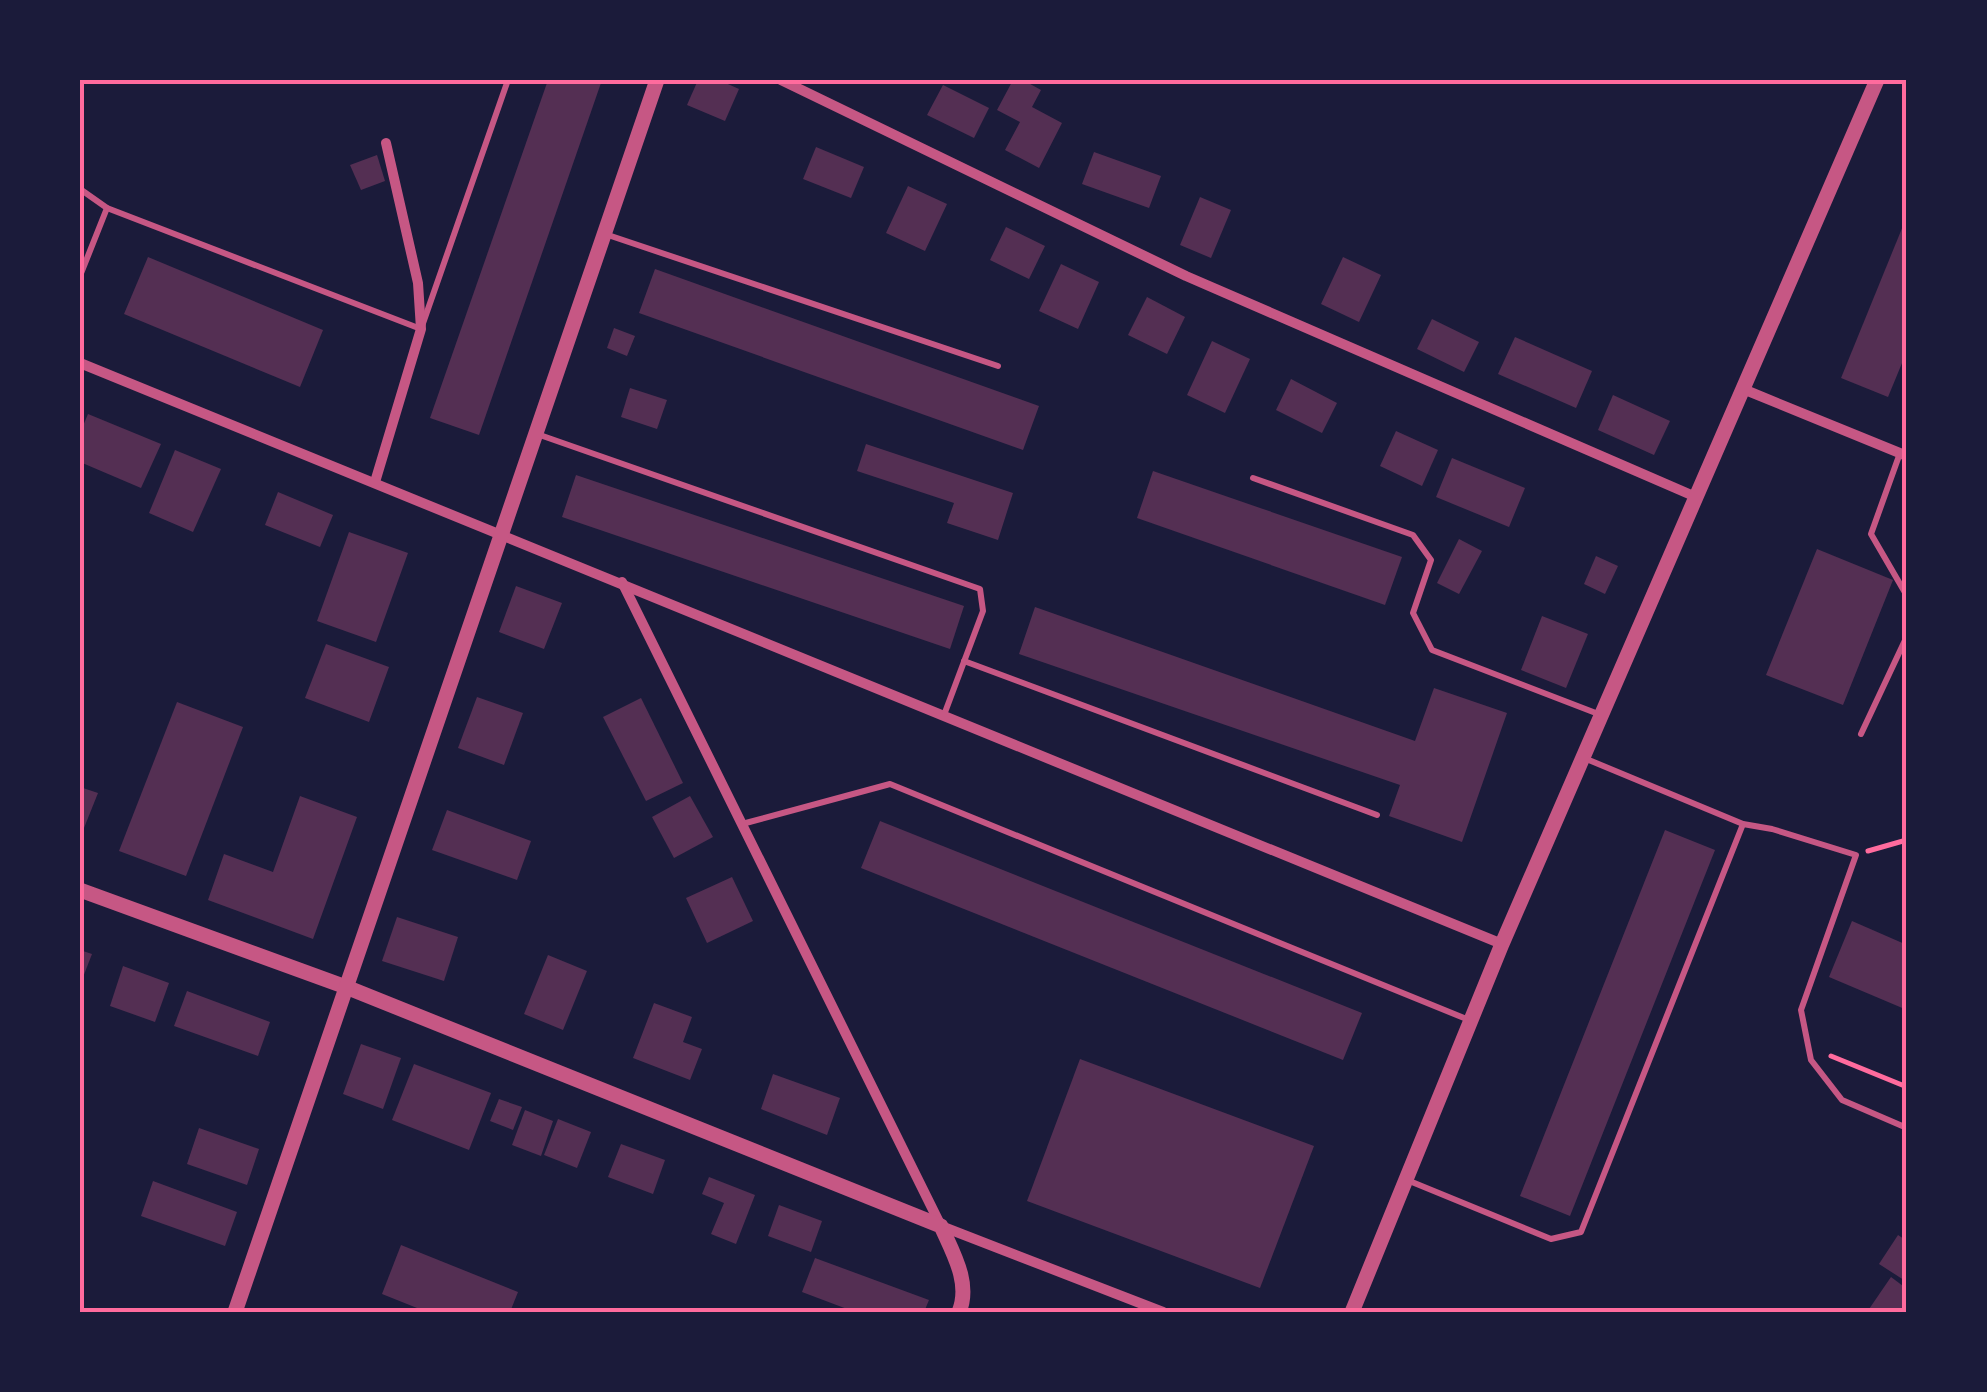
<svg xmlns="http://www.w3.org/2000/svg" width="1987" height="1392" font-family="'Roboto Condensed',sans-serif">
	<style>
		.building { fill: #542f53 }
		.lines { fill: none; stroke-linecap: round; stroke-linejoin: round }
		.path { stroke: #ff6b9d; stroke-width: 5 }
		.service { stroke: #c65784; stroke-width: 6 }
		.minor { stroke: #c65784; stroke-width: 10 }
		.tertiary { stroke: #c65784; stroke-width: 15 }
		.neatline { fill: none; stroke: #ff6b9d; stroke-width: 4 }
	</style>
	<rect width="100%" height="100%" fill="#1b1b3a"/>
	<!-- building -->
	<g class="building">
		<polygon points="548,80 602,80 479,435 430,418"/>
		<polygon points="698,80 719,80 739,89 725,121 687,105"/>
		<polygon points="1013,80 1023,80 1041,90 1032,107 1062,123 1039,168 1005,150 1020,122 997,110"/>
		<polygon points="943,85 989,108 974,138 927,115"/>
		<polygon points="816,147 864,167 851,198 803,179"/>
		<polygon points="1094,152 1161,176 1149,208 1082,184"/>
		<polygon points="377,155 385,181 361,190 350,165"/>
		<polygon points="908,186 947,204 925,251 886,233"/>
		<polygon points="1200,197 1231,210 1211,258 1180,245"/>
		<polygon points="1907,216 1907,351 1888,397 1841,378"/>
		<polygon points="1006,227 1045,246 1029,279 990,260"/>
		<polygon points="148,257 323,330 300,387 124,314"/>
		<polygon points="1343,257 1381,275 1359,322 1321,304"/>
		<polygon points="1061,264 1099,282 1078,329 1039,311"/>
		<polygon points="655,269 1039,406 1023,450 639,313"/>
		<polygon points="1147,297 1185,317 1167,354 1128,335"/>
		<polygon points="1432,319 1479,342 1464,372 1417,349"/>
		<polygon points="614,328 635,336 627,356 607,348"/>
		<polygon points="1515,337 1592,371 1576,408 1498,374"/>
		<polygon points="1212,341 1250,359 1225,413 1187,395"/>
		<polygon points="1291,379 1337,403 1322,433 1276,410"/>
		<polygon points="630,388 667,400 657,429 621,417"/>
		<polygon points="1613,395 1670,421 1654,455 1598,430"/>
		<polygon points="88,414 161,444 141,488 80,462 80,433"/>
		<polygon points="1396,431 1438,450 1422,486 1380,466"/>
		<polygon points="866,444 1013,493 998,540 947,523 954,503 857,471"/>
		<polygon points="175,450 221,469 193,532 149,513"/>
		<polygon points="1452,458 1525,488 1509,527 1436,497"/>
		<polygon points="1153,471 1402,557 1385,605 1137,518"/>
		<polygon points="576,475 964,606 950,649 562,517"/>
		<polygon points="278,492 333,515 320,547 265,525"/>
		<polygon points="349,532 408,553 376,642 317,621"/>
		<polygon points="1459,539 1482,551 1459,594 1437,583"/>
		<polygon points="1817,549 1893,580 1843,705 1766,675"/>
		<polygon points="1596,556 1618,566 1605,594 1584,584"/>
		<polygon points="516,586 562,603 544,649 499,632"/>
		<polygon points="1035,607 1415,741 1434,688 1507,713 1462,842 1389,816 1400,785 1019,654"/>
		<polygon points="1542,616 1588,634 1566,688 1521,670"/>
		<polygon points="326,644 389,667 369,722 305,698"/>
		<polygon points="477,697 523,713 504,765 458,748"/>
		<polygon points="641,698 683,783 646,801 603,717"/>
		<polygon points="177,702 243,727 186,876 119,851"/>
		<polygon points="80,787 98,793 80,838"/>
		<polygon points="300,796 357,817 313,939 208,900 224,854 273,872"/>
		<polygon points="690,796 713,837 674,858 652,817"/>
		<polygon points="447,810 531,841 517,880 432,850"/>
		<polygon points="880,821 1362,1013 1343,1060 861,868"/>
		<polygon points="1665,830 1715,850 1570,1216 1520,1196"/>
		<polygon points="732,877 753,921 707,943 686,898"/>
		<polygon points="397,917 458,937 444,981 382,961"/>
		<polygon points="1852,921 1907,945 1907,1010 1829,977"/>
		<polygon points="80,950 92,954 80,985"/>
		<polygon points="548,955 587,971 563,1030 524,1014"/>
		<polygon points="123,966 169,983 155,1022 110,1006"/>
		<polygon points="187,991 270,1022 258,1056 174,1026"/>
		<polygon points="654,1003 692,1017 683,1042 702,1049 690,1080 633,1058"/>
		<polygon points="361,1044 401,1058 383,1109 343,1094"/>
		<polygon points="1080,1059 1314,1146 1260,1288 1027,1201"/>
		<polygon points="414,1064 491,1093 469,1150 392,1120"/>
		<polygon points="773,1074 840,1098 827,1135 761,1109"/>
		<polygon points="499,1099 522,1107 513,1130 490,1121"/>
		<polygon points="525,1110 553,1121 541,1156 512,1145"/>
		<polygon points="558,1119 591,1132 577,1168 544,1155"/>
		<polygon points="199,1128 259,1149 247,1185 187,1164"/>
		<polygon points="621,1144 665,1160 653,1194 608,1177"/>
		<polygon points="709,1177 755,1195 736,1244 711,1234 724,1203 702,1194"/>
		<polygon points="153,1181 237,1212 225,1246 141,1216"/>
		<polygon points="779,1205 822,1221 811,1252 768,1236"/>
		<polygon points="1898,1235 1907,1241 1907,1282 1879,1264"/>
		<polygon points="401,1245 518,1292 510,1312 427,1312 382,1294"/>
		<polygon points="815,1258 929,1300 924,1312 855,1312 802,1292"/>
		<polygon points="1891,1277 1907,1289 1907,1312 1867,1312"/>
	</g>
	<g class="lines">
		<!-- path -->
		<g class="path">
			<polyline points="1868,851 1903,841 1907,843"/>
			<polyline points="1831,1056 1907,1087"/>
		</g>
		<!-- service -->
		<g class="service">
			<polyline points="80,189 107,208 421,329 508,80"/>
			<polyline points="605,234 998,366"/>
			<polyline points="80,276 107,208"/>
			<polyline points="537,434 980,589 983,611 944,715"/>
			<polyline points="1900,453 1871,534 1907,596"/>
			<polyline points="1253,478 1413,535 1431,560 1413,613 1432,650 1601,715"/>
			<polyline points="964,661 1377,815"/>
			<polyline points="1861,734 1907,636"/>
			<polyline points="1584,758 1743,824 1772,829 1856,855 1801,1010 1811,1060 1842,1100 1907,1128"/>
			<polyline points="742,824 890,784 1469,1020"/>
			<polyline points="1407,1180 1551,1239 1581,1232 1743,824"/>
		</g>
		<!-- minor -->
		<g class="minor">
			<polyline points="781,80 1186,276 1696,497"/>
			<polyline points="80,363 1502,944"/>
			<polyline points="1743,389 1907,456"/>
			<polyline points="375,482 421,329 418,283 386,143"/>
			<polyline points="622,582 941,1226 1163,1312"/>
		</g>
		<!-- tertiary -->
		<g class="tertiary">
			<path d="M 80,890 L 346,987 L 941,1226 C 953,1253 971,1283 959,1312"/>
			<polyline points="235,1312 657,80"/>
			<polyline points="1352,1312 1502,944 1877,80"/>
		</g>
	</g>
	<!-- border -->
	<rect width="1987" height="1392" fill="none" stroke="#1b1b3a" stroke-width="165"/>
	<rect x="82" y="82" width="1822" height="1228" class="neatline"/>
</svg>
